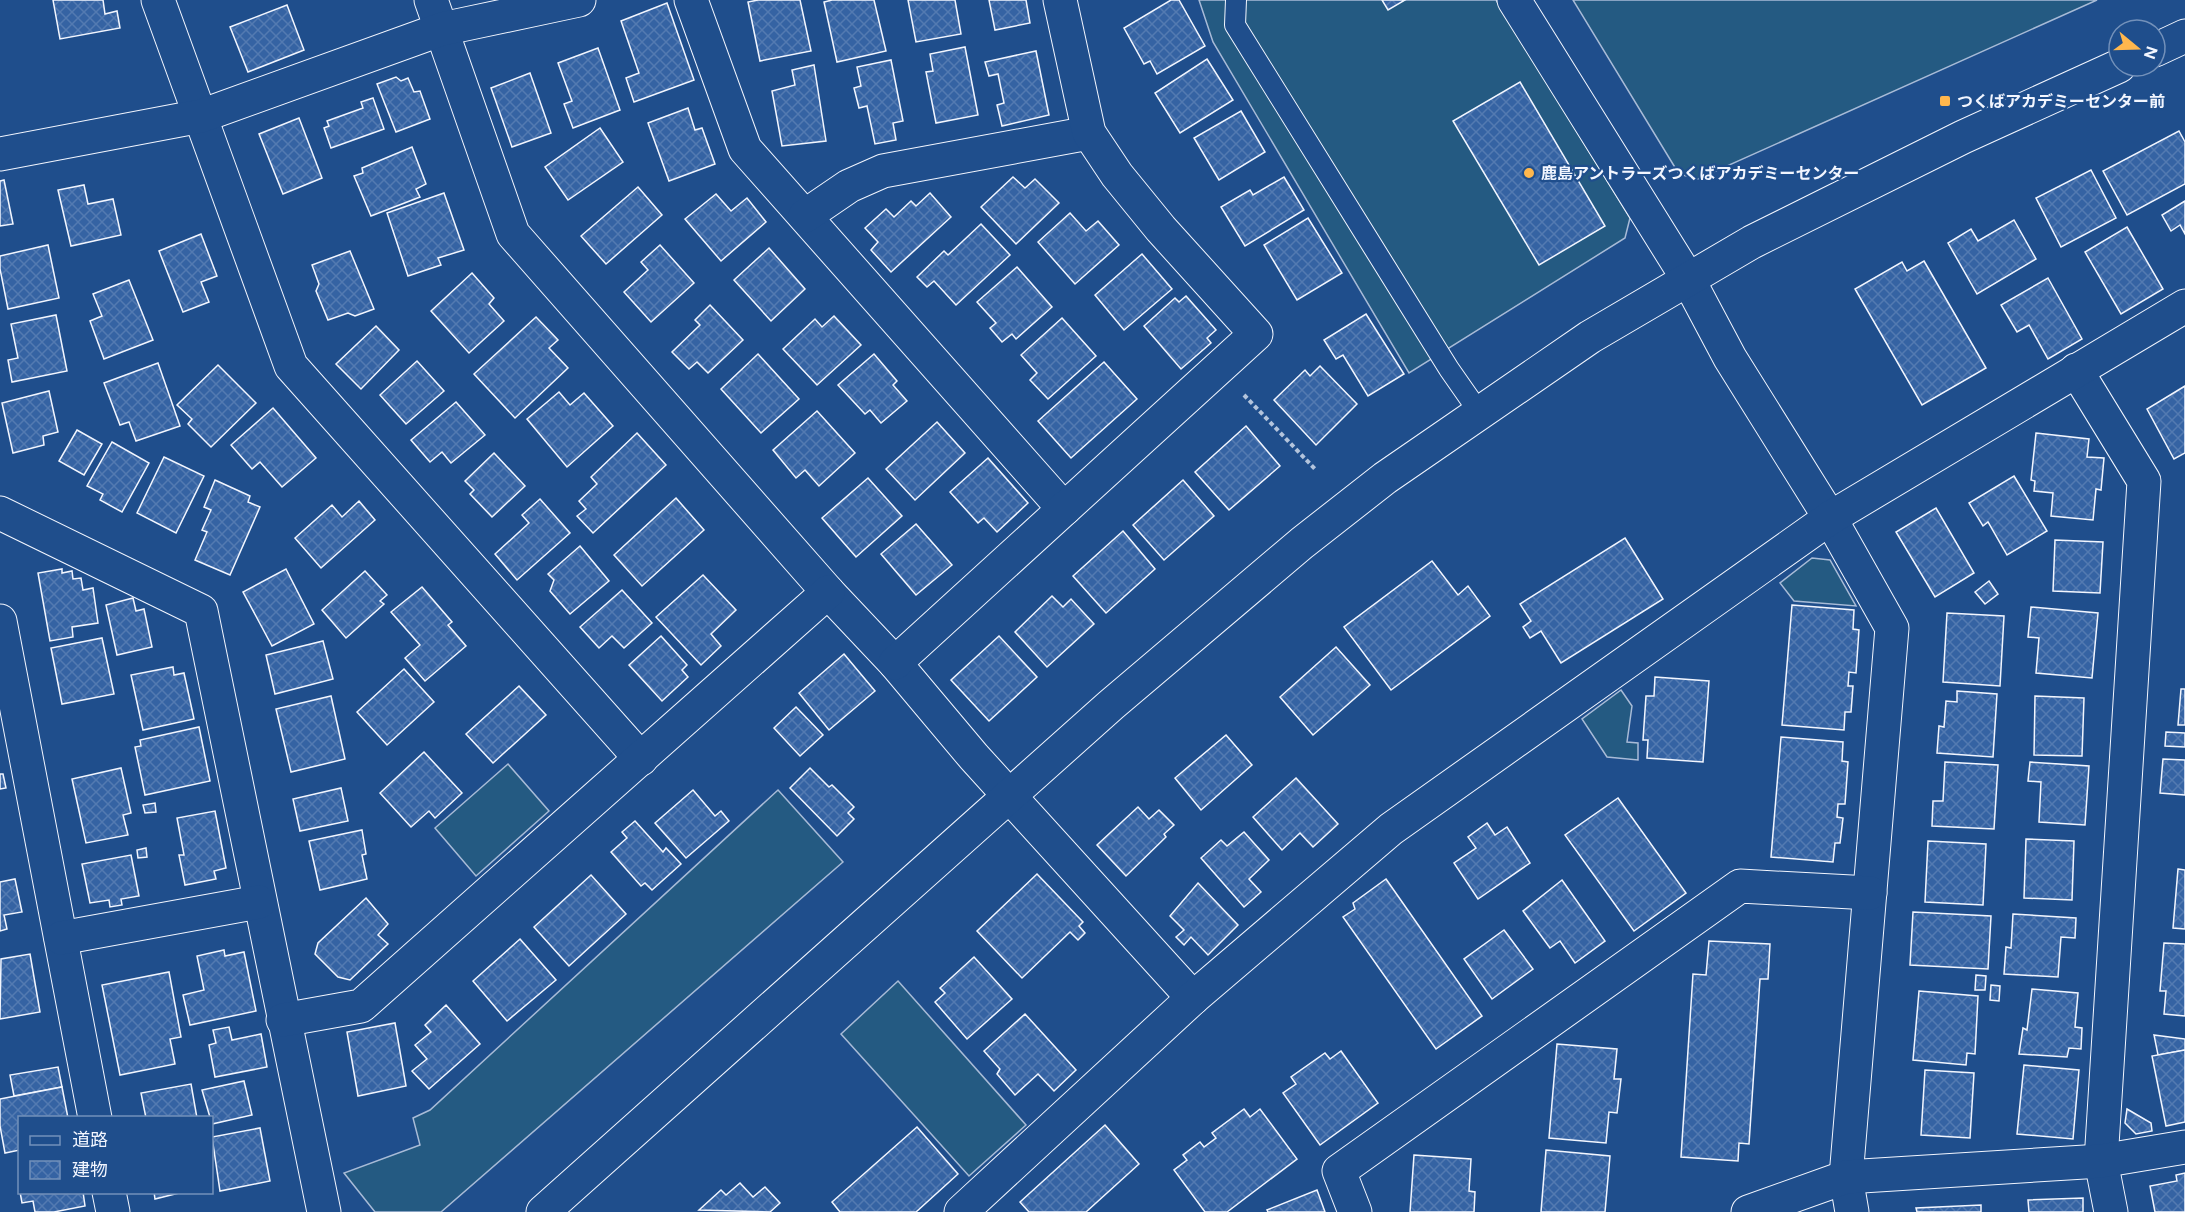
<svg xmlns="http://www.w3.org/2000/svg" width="2185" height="1212" font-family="Figtree,'Noto Sans JP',sans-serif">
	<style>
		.grass { fill: #245a82; stroke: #a8bbd7; stroke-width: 1.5 }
		.building { fill: url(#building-cross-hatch); stroke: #f2f6ff; stroke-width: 1.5 }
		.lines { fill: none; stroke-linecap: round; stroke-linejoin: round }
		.service-casing { stroke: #f2f6ff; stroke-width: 22 }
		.minor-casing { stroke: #f2f6ff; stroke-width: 35 }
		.tertiary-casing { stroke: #f2f6ff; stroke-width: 35 }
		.path { stroke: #b3c4dc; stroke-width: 4; stroke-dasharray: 4.5 3; stroke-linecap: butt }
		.service { stroke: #1f4e8c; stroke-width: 20 }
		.minor { stroke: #1f4e8c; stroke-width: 33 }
		.tertiary { stroke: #1f4e8c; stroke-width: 33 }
		.poi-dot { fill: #ffb74d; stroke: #1f4e8c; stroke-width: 2 }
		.labels { text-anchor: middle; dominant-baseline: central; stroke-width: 4.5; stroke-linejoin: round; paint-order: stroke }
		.poi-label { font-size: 16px; font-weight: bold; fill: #f2f6ff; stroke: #1f4e8c; text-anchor: start }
	</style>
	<defs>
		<pattern id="building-cross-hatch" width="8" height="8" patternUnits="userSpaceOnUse" patternTransform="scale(1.5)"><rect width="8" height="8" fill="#3563a3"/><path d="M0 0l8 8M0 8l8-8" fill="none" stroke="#537ab1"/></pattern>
	</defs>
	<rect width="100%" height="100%" fill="#1f4e8c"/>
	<!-- grass -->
	<g class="grass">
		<polygon points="1199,0 1496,0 1630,218 1625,238 1409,373 1213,42"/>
		<polygon points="1573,0 2097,0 1698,179 1679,174"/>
		<polygon points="1812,558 1830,560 1856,606 1794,601 1780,583"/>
		<polygon points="1621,690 1632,706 1627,742 1638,743 1638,760 1607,757 1582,719"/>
		<polygon points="508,764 549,811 476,876 435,828"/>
		<polygon points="778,790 843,862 441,1212 375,1212 344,1173 420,1145 413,1118 430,1110"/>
		<polygon points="898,981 1026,1125 969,1176 841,1034"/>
	</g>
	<!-- building -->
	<g class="building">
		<polygon points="53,0 103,0 105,14 117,11 120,28 60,39"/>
		<polygon points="758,0 800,0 811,51 760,61 748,2"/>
		<polygon points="832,0 874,0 886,51 837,62 824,2"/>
		<polygon points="908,0 955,0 961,34 916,42"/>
		<polygon points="989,0 1026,0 1030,23 995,30"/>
		<polygon points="1171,0 1179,0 1205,46 1157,74 1150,61 1144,64 1124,28"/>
		<polygon points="1382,0 1405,0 1388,10"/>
		<polygon points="667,3 694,80 634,102 626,78 639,73 621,21"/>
		<polygon points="287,5 304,50 248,72 230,27"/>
		<polygon points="965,47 978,115 936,123 926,72 933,71 930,54"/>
		<polygon points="598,48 620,110 573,128 564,104 572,101 558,63"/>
		<polygon points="1036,51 1049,115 1002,126 997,105 1004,103 998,74 989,76 985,62"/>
		<polygon points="1207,59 1233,100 1180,133 1155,93"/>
		<polygon points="891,60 903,121 893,123 896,140 875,144 867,106 859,108 854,88 861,86 857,67"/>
		<polygon points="814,65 826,141 782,146 772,91 795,85 792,70"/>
		<polygon points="530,73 551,133 512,147 491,88"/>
		<polygon points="396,77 401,81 408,78 414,92 420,91 430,119 396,132 377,84"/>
		<polygon points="1520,82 1605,226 1539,265 1453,121"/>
		<polygon points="373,98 384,129 331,148 324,128 329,126 327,121 363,108 361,102"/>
		<polygon points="688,108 695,130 702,128 715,164 669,181 648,123"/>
		<polygon points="1241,111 1265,152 1219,180 1194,138"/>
		<polygon points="299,118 322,178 283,194 259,134"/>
		<polygon points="600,128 623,162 568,200 545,167"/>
		<polygon points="2179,131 2185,142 2185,184 2127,215 2103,171"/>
		<polygon points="412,147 426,184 416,189 420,197 371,216 354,176 363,173 362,168"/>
		<polygon points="2091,170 2116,218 2061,247 2036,198"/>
		<polygon points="1013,177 1025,188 1035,179 1059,203 1016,244 981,207"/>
		<polygon points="1284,177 1304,210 1245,246 1221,207 1250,190 1253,195"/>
		<polygon points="4,180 13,224 0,226 0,181"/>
		<polygon points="84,185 88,204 113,199 121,235 71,246 58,190"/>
		<polygon points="638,187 662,215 606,264 581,236"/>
		<polygon points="444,193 464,250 438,258 441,265 408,276 387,213"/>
		<polygon points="930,193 951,217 891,272 871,250 878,242 865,228 886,209 894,217 911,201 916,206"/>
		<polygon points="716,194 731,211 747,198 766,222 721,261 685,219"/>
		<polygon points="2185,201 2185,234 2180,225 2171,231 2162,215"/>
		<polygon points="1070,213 1086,231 1098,221 1119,245 1075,284 1038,242"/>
		<polygon points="1308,218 1342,273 1297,300 1264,245"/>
		<polygon points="2014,220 2036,259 1977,294 1948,243 1971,229 1978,241"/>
		<polygon points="981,224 1010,255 956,305 934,281 927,287 917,277 944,251 948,255"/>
		<polygon points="2127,227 2163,289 2121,314 2085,252"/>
		<polygon points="201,234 217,276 201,282 209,302 183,312 159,251"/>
		<polygon points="48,245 59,298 8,309 0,269 0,256"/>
		<polygon points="660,245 694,283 651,322 624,292 648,270 641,262"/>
		<polygon points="769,248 805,289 771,321 734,280"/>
		<polygon points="350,251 374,309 355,316 348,313 328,320 316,291 319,284 312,265"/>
		<polygon points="1142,254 1172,289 1124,330 1095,295"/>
		<polygon points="1924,261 1986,368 1922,405 1855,289 1902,262 1907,271"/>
		<polygon points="1017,267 1052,307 1016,339 1012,334 1002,342 990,328 996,323 977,302"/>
		<polygon points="472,273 494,298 489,304 504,321 469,353 431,311"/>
		<polygon points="2048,278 2082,339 2048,359 2029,325 2017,332 2001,305"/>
		<polygon points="129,280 153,340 104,359 90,321 102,316 93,294"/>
		<polygon points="1186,296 1216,330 1207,338 1211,343 1181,369 1144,326 1175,298 1179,302"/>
		<polygon points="710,305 743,340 708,373 697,362 689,369 672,352 700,325 695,320"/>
		<polygon points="1366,314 1404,374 1368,396 1343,355 1336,359 1324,340"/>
		<polygon points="56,315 67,371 12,382 8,360 18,358 11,324"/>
		<polygon points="834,316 861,345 817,385 783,349 815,319 822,327"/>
		<polygon points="536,317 558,340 549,348 568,368 515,418 474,374"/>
		<polygon points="1062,318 1096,356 1048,399 1030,380 1037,373 1021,355"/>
		<polygon points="376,326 399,350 361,389 336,364"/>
		<polygon points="758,354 799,399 761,433 721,389"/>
		<polygon points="874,354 897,381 893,385 907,401 881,423 870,410 865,414 838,385"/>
		<polygon points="417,361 444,391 406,424 380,395"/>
		<polygon points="1104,362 1137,399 1071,458 1038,421"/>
		<polygon points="158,363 180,426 136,441 129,422 120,425 104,383"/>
		<polygon points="218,365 256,403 211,447 188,424 192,419 177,405"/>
		<polygon points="1320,366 1357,404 1316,445 1274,400 1305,370 1310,376"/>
		<polygon points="2185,386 2185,453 2174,459 2147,409"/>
		<polygon points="49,391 58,432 43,436 44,445 13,453 2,403"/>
		<polygon points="559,392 570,405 584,393 613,426 567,467 527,419"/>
		<polygon points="456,402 485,435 451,463 442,452 430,462 411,440"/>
		<polygon points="273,408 316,458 282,487 260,462 252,469 231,445"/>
		<polygon points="817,411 855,453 819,486 805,470 796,478 773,450"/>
		<polygon points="937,422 965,453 915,500 886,469"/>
		<polygon points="1246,426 1280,466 1229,510 1195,472"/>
		<polygon points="77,430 102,444 84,475 59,461"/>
		<polygon points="637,433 666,465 593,533 577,516 586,509 579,501 597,484 591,477"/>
		<polygon points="2036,433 2089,439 2087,457 2104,458 2101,490 2096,489 2093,520 2051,516 2053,493 2034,491 2035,481 2031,480"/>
		<polygon points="112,442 149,463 122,512 100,500 103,494 87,486"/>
		<polygon points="494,453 525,486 492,517 470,494 474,490 465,481"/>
		<polygon points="164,457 204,476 176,533 137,513"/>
		<polygon points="988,458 1028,503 997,532 984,518 978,523 950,492"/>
		<polygon points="2014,476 2047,531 2007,555 1988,522 1983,526 1969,503"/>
		<polygon points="868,478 902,516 856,557 822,518"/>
		<polygon points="215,480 250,496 248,502 260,507 230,575 195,560 207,532 202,530 211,510 204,507"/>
		<polygon points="1183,480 1214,516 1164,560 1133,525"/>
		<polygon points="676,498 704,530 642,586 614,555"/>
		<polygon points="540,499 570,533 517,580 495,554 529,523 522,515"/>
		<polygon points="359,501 375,520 321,568 295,538 332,505 342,517"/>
		<polygon points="1936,508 1974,573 1935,597 1896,532"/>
		<polygon points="916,524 952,565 916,595 881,554"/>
		<polygon points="1123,531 1155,569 1106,613 1073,576"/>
		<polygon points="1625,538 1663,599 1561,663 1541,631 1530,638 1523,627 1531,621 1520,604"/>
		<polygon points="2055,540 2103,542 2100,593 2053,591"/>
		<polygon points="580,546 609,581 570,614 550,591 554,580 548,574"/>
		<polygon points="1432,561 1458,595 1468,586 1490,616 1391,690 1344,627"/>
		<polygon points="62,569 62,573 72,571 73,579 81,578 83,590 93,588 98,623 72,627 73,637 50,641 38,573"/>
		<polygon points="286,569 314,624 272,646 243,592"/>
		<polygon points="365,571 387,595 380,601 384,604 346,638 322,610"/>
		<polygon points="703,575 736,610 711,634 721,646 701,665 656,617"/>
		<polygon points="1989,581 1998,594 1985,604 1975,592"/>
		<polygon points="422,587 452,622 448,625 466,646 425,681 405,658 420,645 391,612"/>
		<polygon points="622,590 652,623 624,648 612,636 599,648 580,627"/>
		<polygon points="1052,596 1063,607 1071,599 1094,624 1047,667 1015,632"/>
		<polygon points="133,598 136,611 144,609 152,647 117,655 106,605"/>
		<polygon points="1792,605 1854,610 1853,629 1859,630 1856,673 1849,672 1848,686 1853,686 1851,712 1845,712 1844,730 1782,725"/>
		<polygon points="2031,607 2098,613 2092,678 2036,673 2039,638 2028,637"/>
		<polygon points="1947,613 2004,616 2000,686 1943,682"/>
		<polygon points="661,636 687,665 682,670 688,677 662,701 629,665"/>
		<polygon points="999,636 1037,677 989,721 951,680"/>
		<polygon points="102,638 114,694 62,704 51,648"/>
		<polygon points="323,641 333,679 275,694 266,655"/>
		<polygon points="1336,647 1370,685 1313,735 1280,697"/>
		<polygon points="844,654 875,691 829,730 799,693"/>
		<polygon points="173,667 174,675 184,673 194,719 143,730 131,675"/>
		<polygon points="404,669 434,702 387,745 357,712"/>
		<polygon points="1655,677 1709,681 1703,762 1647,758 1648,740 1643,740 1646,696 1654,696"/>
		<polygon points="519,686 546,715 493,763 466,734"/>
		<polygon points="2181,689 2185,689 2185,725 2178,725"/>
		<polygon points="1957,691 1997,694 1993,757 1937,753 1939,726 1944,727 1946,701 1957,702"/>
		<polygon points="331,696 345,759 291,772 276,709"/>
		<polygon points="2035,696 2084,698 2082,756 2034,755"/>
		<polygon points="796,707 823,735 800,756 774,728"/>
		<polygon points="199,727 210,781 145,795 135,747 141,746 140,740"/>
		<polygon points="2166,732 2185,733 2185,747 2165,746"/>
		<polygon points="1226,735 1252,765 1201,810 1175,778"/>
		<polygon points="1781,737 1843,742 1842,761 1848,762 1845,804 1838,804 1837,817 1843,818 1840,843 1835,843 1833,862 1771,857"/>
		<polygon points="424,752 462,793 435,818 429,811 411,827 380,793"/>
		<polygon points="2163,759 2185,760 2185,795 2160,793"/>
		<polygon points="1945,762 1998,765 1994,829 1932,826 1933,801 1943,801"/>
		<polygon points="2030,762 2089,766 2085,825 2039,822 2041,782 2028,781"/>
		<polygon points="121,768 131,813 123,815 128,835 86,843 72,779"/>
		<polygon points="810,768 829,787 832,785 854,807 848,813 854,819 837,836 790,788"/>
		<polygon points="0,774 3,774 6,788 0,789"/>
		<polygon points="1296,778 1338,824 1313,847 1300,833 1282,850 1253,817"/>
		<polygon points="341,788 348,821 300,831 293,799"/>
		<polygon points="693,790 715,816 721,811 729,821 686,858 655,823"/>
		<polygon points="1618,798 1686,893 1634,931 1565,835"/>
		<polygon points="155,803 156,812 145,813 143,805"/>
		<polygon points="1138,807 1149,819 1159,810 1174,825 1164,834 1166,837 1126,876 1097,845"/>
		<polygon points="215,811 226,868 214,871 216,879 185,885 179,855 184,855 177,818"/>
		<polygon points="635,821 663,852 666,848 681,864 652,890 645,883 641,886 611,852 627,838 622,832"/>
		<polygon points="1487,823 1495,835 1507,827 1530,863 1478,899 1454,863 1476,848 1468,837"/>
		<polygon points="362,830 366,854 362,855 367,879 320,890 309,841"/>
		<polygon points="1244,832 1269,860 1249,879 1261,892 1244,907 1201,858 1221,840 1227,846"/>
		<polygon points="2026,839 2074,841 2072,900 2024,898"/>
		<polygon points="1928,841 1986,844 1983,905 1925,902"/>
		<polygon points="146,848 147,857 138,858 137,850"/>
		<polygon points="131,855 139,896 121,899 122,905 110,907 109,900 90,903 82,864"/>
		<polygon points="2178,869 2185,870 2185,929 2173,928"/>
		<polygon points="1037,874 1083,922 1079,926 1085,933 1078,940 1070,932 1022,978 977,931"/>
		<polygon points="591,875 626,914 569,966 534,927"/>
		<polygon points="15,879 22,912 4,915 7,929 0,931 0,882"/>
		<polygon points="1386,879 1482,1016 1436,1049 1343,917 1355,909 1353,903"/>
		<polygon points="1562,880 1605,941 1575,963 1560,941 1550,948 1523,911"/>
		<polygon points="1198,883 1238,925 1208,955 1191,937 1184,945 1176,937 1184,930 1170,916"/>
		<polygon points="366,898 388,924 378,935 388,944 350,980 338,977 315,954 318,943"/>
		<polygon points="1913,912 1991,916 1988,969 1910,965"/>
		<polygon points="2013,914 2076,918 2075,938 2061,937 2058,977 2004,974 2006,947 2011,948"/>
		<polygon points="1504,930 1533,969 1492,999 1464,959"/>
		<polygon points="520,939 556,980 507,1021 473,981"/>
		<polygon points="1709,941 1770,944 1768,979 1760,979 1749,1144 1739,1143 1738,1161 1681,1157 1693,974 1706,975"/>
		<polygon points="2164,943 2185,944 2185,1016 2164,1014 2166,991 2160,991"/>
		<polygon points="224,950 225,956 244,952 256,1011 190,1025 183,995 204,990 197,956"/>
		<polygon points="30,954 40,1012 0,1019 1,959"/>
		<polygon points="974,957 1012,999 967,1039 935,1002 945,993 940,988"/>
		<polygon points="169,972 181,1037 170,1039 175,1064 120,1075 102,985"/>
		<polygon points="1976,975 1986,976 1985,990 1975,990"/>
		<polygon points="1991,985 2000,986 1999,1001 1990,1000"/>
		<polygon points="2032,989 2078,993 2075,1027 2082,1028 2081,1049 2069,1048 2067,1057 2019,1054 2023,1028 2027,1030"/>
		<polygon points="1919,991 1978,996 1975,1054 1967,1053 1966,1065 1913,1060"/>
		<polygon points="446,1005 480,1044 429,1089 412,1071 427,1059 415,1045 431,1032 425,1025"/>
		<polygon points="1025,1014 1076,1070 1054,1091 1038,1074 1015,1095 997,1074 1000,1069 984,1051"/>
		<polygon points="395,1023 406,1086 358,1096 347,1032"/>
		<polygon points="229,1027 232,1040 261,1034 267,1067 215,1077 209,1045 216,1043 213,1030"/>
		<polygon points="2154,1035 2185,1039 2185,1050 2158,1055"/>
		<polygon points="1557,1044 1617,1049 1614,1079 1621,1079 1617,1113 1609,1112 1606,1143 1549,1138"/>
		<polygon points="2185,1050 2185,1122 2166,1126 2152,1056"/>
		<polygon points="1341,1051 1378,1103 1320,1145 1283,1093 1296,1084 1291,1077 1325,1053 1330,1059"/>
		<polygon points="2024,1065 2079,1070 2073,1139 2017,1134"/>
		<polygon points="58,1067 62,1087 14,1096 10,1075"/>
		<polygon points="1925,1070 1974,1073 1970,1138 1921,1135"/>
		<polygon points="244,1081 252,1115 212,1124 202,1090"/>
		<polygon points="191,1084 197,1118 146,1118 141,1093"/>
		<polygon points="62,1087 68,1118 20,1118 20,1150 5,1153 0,1126 0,1099"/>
		<polygon points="1244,1109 1250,1117 1260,1109 1297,1159 1227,1212 1205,1212 1174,1170 1187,1160 1183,1155 1200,1142 1204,1147 1216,1138 1212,1133"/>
		<polygon points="2127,1109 2151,1123 2152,1131 2136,1134 2125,1123"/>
		<polygon points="1105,1125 1139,1164 1086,1212 1029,1212 1020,1202"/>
		<polygon points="917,1127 958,1174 916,1212 840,1212 832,1202"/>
		<polygon points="260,1128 270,1181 220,1191 212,1137"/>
		<polygon points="1546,1150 1610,1156 1605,1212 1541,1212"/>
		<polygon points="1414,1155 1471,1159 1469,1191 1475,1192 1474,1212 1410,1212"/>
		<polygon points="2185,1173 2185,1212 2155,1212 2150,1186 2177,1181 2176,1175"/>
		<polygon points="740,1183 753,1197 765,1187 780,1203 770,1212 699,1210 721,1190 726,1195"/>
		<polygon points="1317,1190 1325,1212 1268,1212 1267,1210"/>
		<polygon points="20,1192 83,1192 85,1206 54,1212 35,1212 33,1201 22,1203"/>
		<polygon points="154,1192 183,1192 155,1199"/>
		<polygon points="2083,1198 2083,1212 2029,1212 2028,1200"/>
		<polygon points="1981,1205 1981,1212 1917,1212 1916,1208"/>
	</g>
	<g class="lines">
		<defs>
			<polyline id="service" points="1236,0 1235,25 1449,369 1479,412"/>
			<g id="minor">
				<polyline points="158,0 291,366 641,759"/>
				<polyline points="431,0 513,234 828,592 895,663 974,757 1193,998"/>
				<polyline points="691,0 745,149 1064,509"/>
				<polyline points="1514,0 1688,279 1730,358 1830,518 1892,628 1846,1177 1852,1212"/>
				<polyline points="0,154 201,116 442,29 579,0"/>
				<polyline points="805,216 849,186 883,171 1089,133"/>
				<polyline points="2076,370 2144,481 2101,1161 2111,1212"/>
				<polyline points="0,513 201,611 324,1212"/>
				<polyline points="0,621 95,1118"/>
				<polyline points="895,663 1256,334 1161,229 1117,175 1089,133 1060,0"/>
				<polyline points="61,938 259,902"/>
				<polyline points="283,1020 361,1006 828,592"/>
				<polyline points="109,1192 113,1212"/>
				<polyline points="961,1212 1193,998 1391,829 1830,518 2185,306"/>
				<polyline points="1355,1212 1339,1171 1740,886 1870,893"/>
				<polyline points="1748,1212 1846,1177 2101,1161 2185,1147"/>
			</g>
			<g id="tertiary">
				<polyline points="2155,50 2185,36"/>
				<polyline points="543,1212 1111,705 1302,543 1385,478 1590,337 1752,242 1963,137 2119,66"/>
			</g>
		</defs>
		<!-- service casing -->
		<use href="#service" class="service-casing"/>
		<!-- minor casing -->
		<use href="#minor" class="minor-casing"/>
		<!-- tertiary casing -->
		<use href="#tertiary" class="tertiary-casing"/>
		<!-- path -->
		<polyline class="path" points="1244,395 1315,469"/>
		<!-- service -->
		<use href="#service" class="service"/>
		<!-- minor -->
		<use href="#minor" class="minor"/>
		<!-- tertiary -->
		<use href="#tertiary" class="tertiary"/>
	</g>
	<!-- markers -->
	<g class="poi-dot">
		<rect x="1939" y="95" width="12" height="12" rx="3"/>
		<circle cx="1529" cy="173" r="6"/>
	</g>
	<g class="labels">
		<!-- poi labels -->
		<g class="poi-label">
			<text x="1957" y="101">つくばアカデミーセンター前</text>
			<text x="1541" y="173">鹿島アントラーズつくばアカデミーセンター</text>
		</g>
	</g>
	<!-- legend -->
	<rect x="18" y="1116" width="195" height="78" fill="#1f4e8c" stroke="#7391ba" stroke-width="1.5"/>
	<rect x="30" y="1136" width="30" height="9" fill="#1f4e8c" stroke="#7391ba" stroke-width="1.5"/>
	<text x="72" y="1146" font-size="18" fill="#f2f6ff">道路</text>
	<rect x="30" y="1161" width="30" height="18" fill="url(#building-cross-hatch)" stroke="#7391ba" stroke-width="1.5"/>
	<text x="72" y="1176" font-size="18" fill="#f2f6ff">建物</text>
	<!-- north arrow -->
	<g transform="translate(2137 48) rotate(109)"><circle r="28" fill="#1f4e8c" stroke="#7391ba" stroke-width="1.5"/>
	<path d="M0-4.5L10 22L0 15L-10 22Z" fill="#ffb74d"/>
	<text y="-9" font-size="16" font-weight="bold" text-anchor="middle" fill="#f2f6ff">N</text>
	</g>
</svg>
